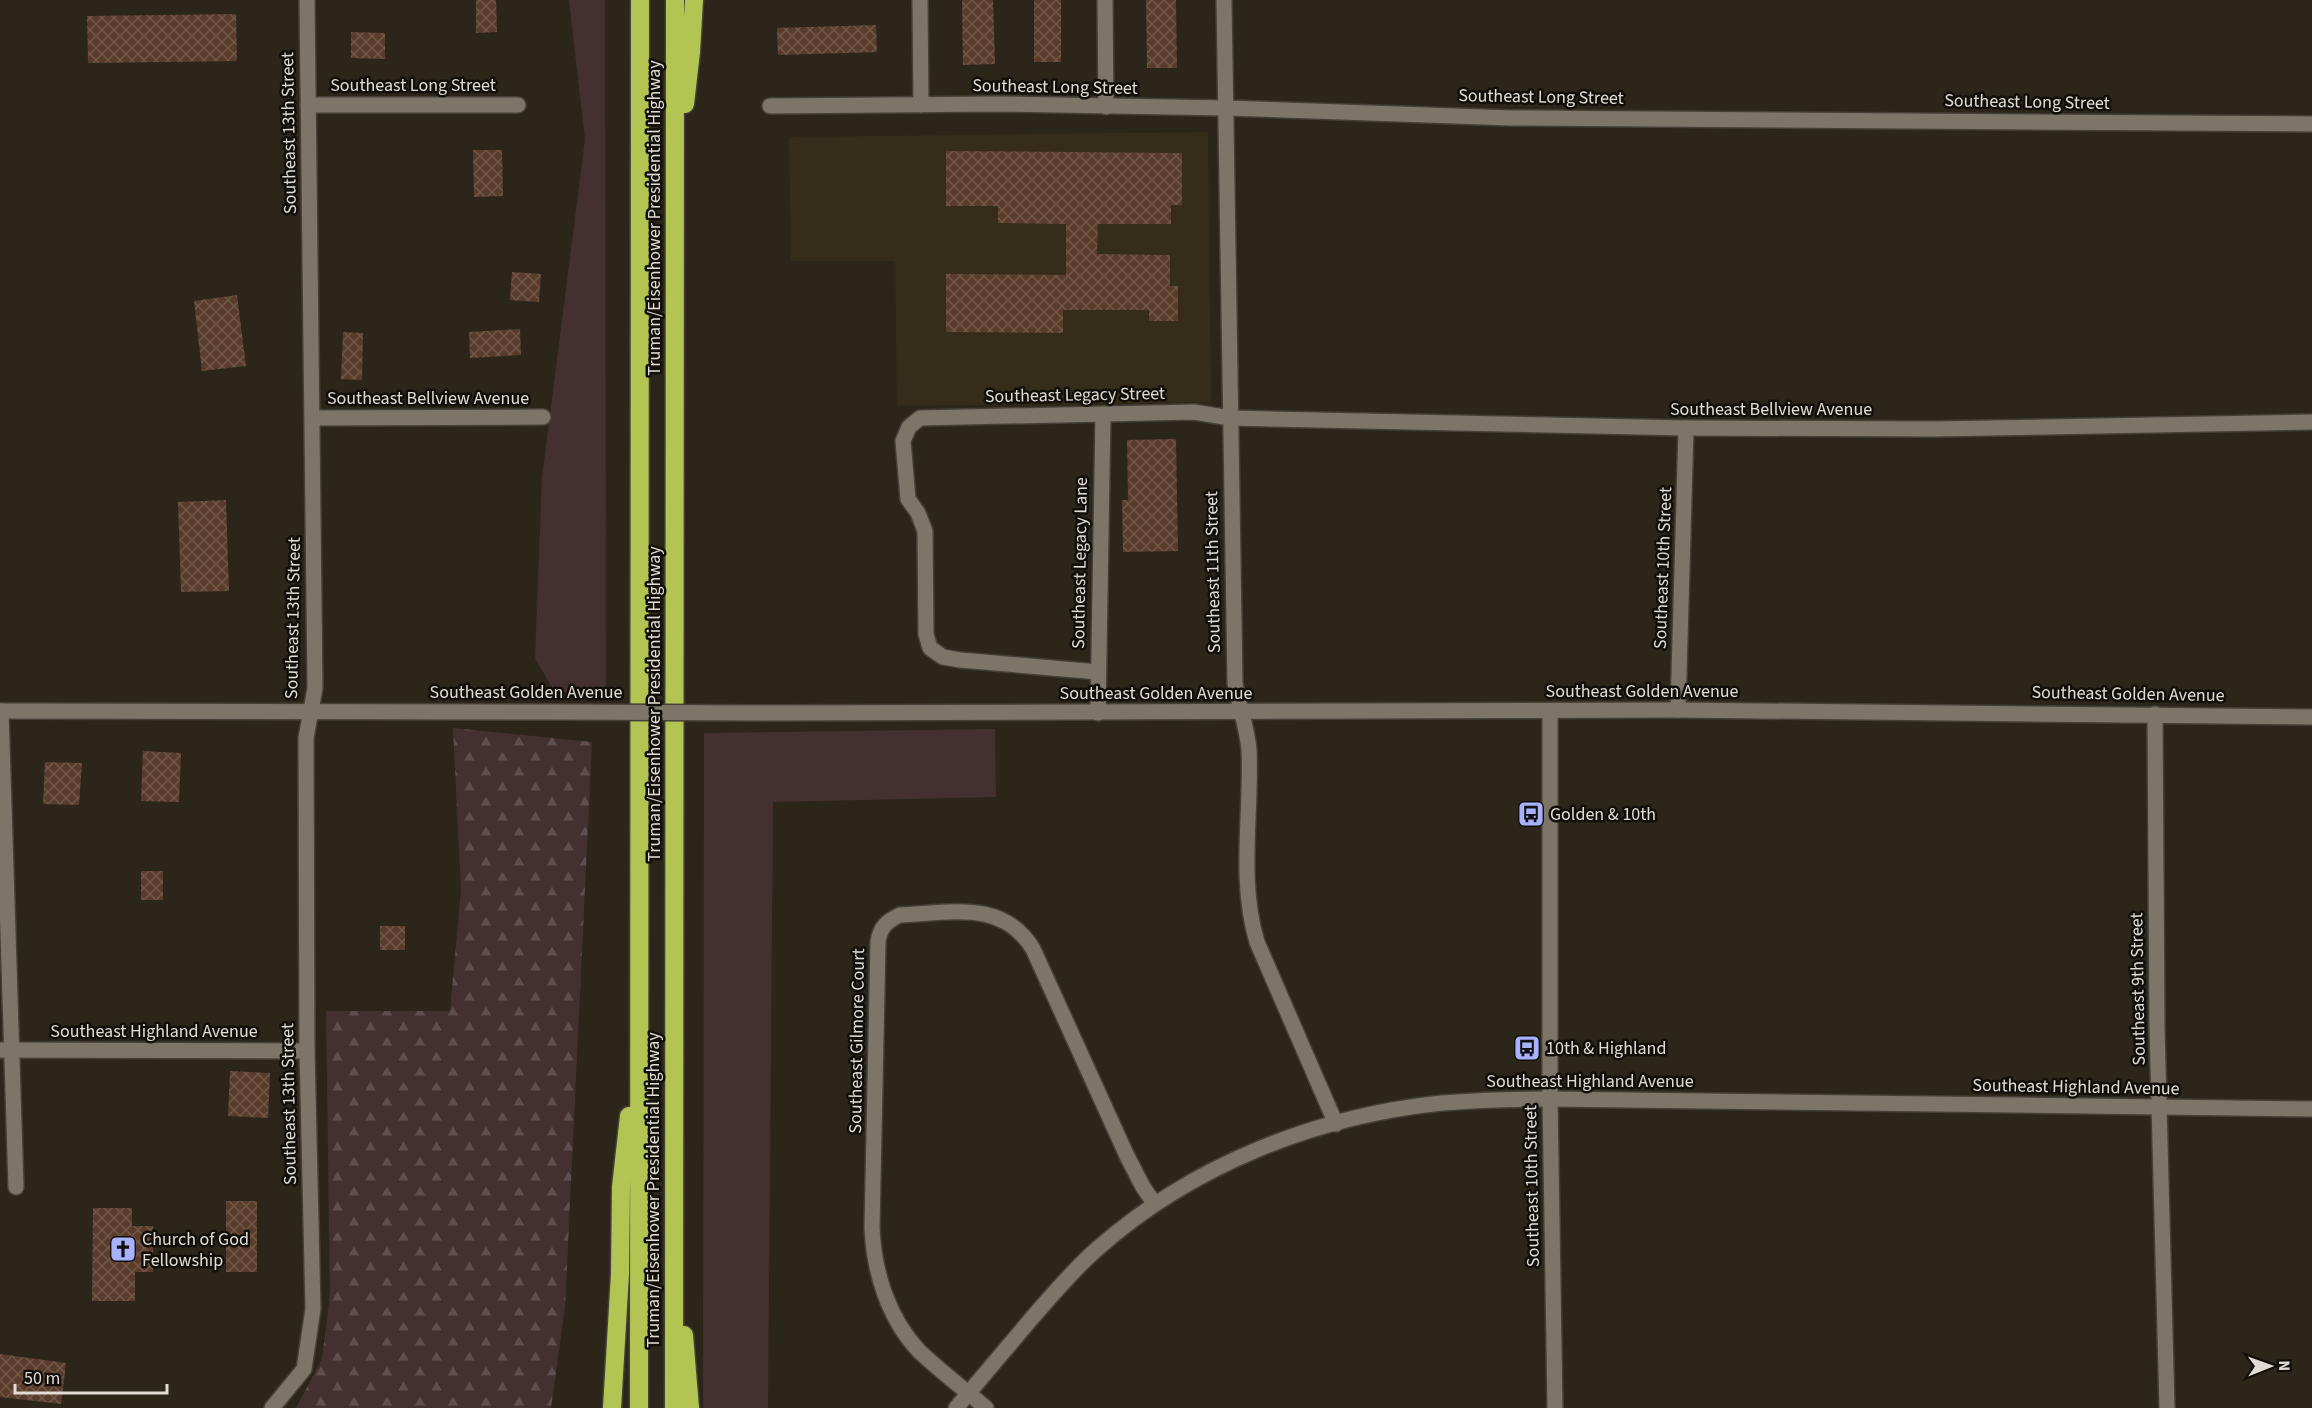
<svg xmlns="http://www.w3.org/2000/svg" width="2312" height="1408" font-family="'Source Sans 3',sans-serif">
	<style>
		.built { fill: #352c1a }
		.green { fill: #453030 }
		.forest { fill: url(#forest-firs) }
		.building { fill: url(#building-cross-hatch) }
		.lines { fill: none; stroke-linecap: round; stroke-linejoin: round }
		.street-casing { stroke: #454037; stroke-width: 18 }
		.secondary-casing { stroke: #454037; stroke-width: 18 }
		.highway-casing { stroke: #454037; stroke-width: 21 }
		.street { stroke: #7c7568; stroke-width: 15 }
		.secondary { stroke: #7c7568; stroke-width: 15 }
		.highway { stroke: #b2c552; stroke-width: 18 }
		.secondary-bridge-casing { stroke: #454037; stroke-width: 18; stroke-linecap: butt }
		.secondary-bridge { stroke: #7c7568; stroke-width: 15 }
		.labels { text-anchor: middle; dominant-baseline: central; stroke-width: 5; stroke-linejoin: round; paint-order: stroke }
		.street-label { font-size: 18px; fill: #e0dcd4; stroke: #120f0a }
		.poi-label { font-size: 18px; fill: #e0dcd4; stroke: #120f0a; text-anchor: start }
	</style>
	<defs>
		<pattern id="forest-firs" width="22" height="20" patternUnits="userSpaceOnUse" patternTransform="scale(1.5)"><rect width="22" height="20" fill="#453030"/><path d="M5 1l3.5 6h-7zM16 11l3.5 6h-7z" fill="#604d4d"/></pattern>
		<pattern id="building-cross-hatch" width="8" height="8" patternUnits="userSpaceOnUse" patternTransform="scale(1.5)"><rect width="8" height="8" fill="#593c2b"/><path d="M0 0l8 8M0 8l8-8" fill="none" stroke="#715849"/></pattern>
	</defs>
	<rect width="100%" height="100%" fill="#2c261a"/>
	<!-- built -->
	<polygon class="built" points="1208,132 1211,402 897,406 895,261 791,261 789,137"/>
	<!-- green -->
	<g class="green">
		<polygon points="569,0 605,0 606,689 555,693 535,658 542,478 585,139"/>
		<polygon points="995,729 996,797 773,802 768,1408 703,1408 704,733"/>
	</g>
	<!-- forest -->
	<polygon class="forest" points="453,728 592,742 565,1307 551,1408 296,1408 322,1359 330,1295 326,1011 450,1011 461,890"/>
	<!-- building -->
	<g class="building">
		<polygon points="476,0 496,0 497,32 476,33"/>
		<polygon points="962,0 993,0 995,64 963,65"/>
		<rect x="1034" y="0" width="27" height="62"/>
		<polygon points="1146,0 1176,0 1177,68 1147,68"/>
		<polygon points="236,14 237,61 88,63 87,16"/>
		<polygon points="876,25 877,52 778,55 777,28"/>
		<polygon points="351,32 385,33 385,59 351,58"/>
		<polygon points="473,150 502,150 503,196 474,197"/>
		<polygon points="946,151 1182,153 1182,205 1171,205 1171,224 1098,224 1097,254 1170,255 1170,286 1178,286 1178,321 1149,321 1149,310 1063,310 1063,333 946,332 946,274 1066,275 1066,224 998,223 998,206 946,206"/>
		<polygon points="512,272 541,274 539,302 510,300"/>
		<polygon points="237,295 246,366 202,371 194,301"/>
		<polygon points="520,329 521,355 470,358 469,332"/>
		<polygon points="343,332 363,333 362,380 341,379"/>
		<polygon points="1176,439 1178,551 1123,552 1122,500 1128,500 1127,440"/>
		<polygon points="226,500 229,591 181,592 178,502"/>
		<polygon points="143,751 181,753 179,802 141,801"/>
		<polygon points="45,762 82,763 79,805 43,804"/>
		<rect x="141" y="871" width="22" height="29"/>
		<rect x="380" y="926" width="25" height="24"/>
		<polygon points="230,1071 270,1073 268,1118 228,1116"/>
		<rect x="226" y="1201" width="31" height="71"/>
		<polygon points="93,1208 132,1208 132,1226 153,1226 153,1272 135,1272 135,1301 92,1301"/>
		<polygon points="0,1354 66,1363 61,1404 0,1397"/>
	</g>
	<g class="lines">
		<defs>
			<g id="street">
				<polyline points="920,0 921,105"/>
				<polyline points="1105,0 1106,107"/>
				<path d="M 1224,0 L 1235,683 C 1238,702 1248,732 1249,750 C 1252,814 1238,879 1257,942 L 1336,1124"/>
				<polyline points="308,105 518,105"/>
				<polyline points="770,106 998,104 1226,108 1511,118 2312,124"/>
				<polyline points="313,418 543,417"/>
				<polyline points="1098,672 960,660 943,657 930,648 926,634 925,531 918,513 908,499 903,441 909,427 920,418 1194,412 1230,418 1686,428 1934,429 2312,422"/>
				<polyline points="1678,710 1686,428"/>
				<polyline points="1,711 16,1187"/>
				<polyline points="1550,711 1550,1099 1555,1408"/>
				<polyline points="1098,713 1103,414"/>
				<polyline points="2155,714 2157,1028 2167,1408"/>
				<polyline points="0,1050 307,1051"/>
				<polyline points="272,1408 304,1369 313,1309 307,1051 306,738 315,688 307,0"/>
				<path d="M 956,1408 C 981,1378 1007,1348 1032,1318 C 1053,1294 1073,1270 1097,1249 C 1192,1165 1316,1116 1442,1103 C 1478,1100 1514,1099 1550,1099 L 2312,1109"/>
				<path d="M 986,1408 C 964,1389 940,1371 919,1351 C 888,1318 874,1272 872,1228 L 878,942 C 880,927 887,921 900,915 C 949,913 1003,899 1033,949 L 1127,1156 L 1143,1187 L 1154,1203"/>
			</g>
			<g id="secondary">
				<polyline points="0,711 558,712"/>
				<polyline points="762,713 1678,710 2312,717"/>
			</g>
			<g id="highway">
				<polyline points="685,104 691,52 694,0"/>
				<polyline points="684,1335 690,1408"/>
				<polyline points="612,1408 620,1274 621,1187 629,1116"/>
				<polyline points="639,1408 640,0"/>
				<polyline points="674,1408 675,0"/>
			</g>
		</defs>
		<!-- street casing -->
		<use href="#street" class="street-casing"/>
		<!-- secondary casing -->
		<use href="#secondary" class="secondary-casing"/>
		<!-- highway casing -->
		<use href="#highway" class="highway-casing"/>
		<!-- street -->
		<use href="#street" class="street"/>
		<!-- secondary -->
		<use href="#secondary" class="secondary"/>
		<!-- highway -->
		<use href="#highway" class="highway"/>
		<defs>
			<polyline id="secondary-bridge" points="558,712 762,713"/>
		</defs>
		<!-- secondary-bridge casing -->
		<use href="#secondary-bridge" class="secondary-bridge-casing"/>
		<!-- secondary-bridge -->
		<use href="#secondary-bridge" class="secondary-bridge"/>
	</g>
	<!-- icons -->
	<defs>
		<symbol id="bus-square" viewBox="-11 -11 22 22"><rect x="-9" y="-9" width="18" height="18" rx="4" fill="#a7b1fc" stroke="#120f0a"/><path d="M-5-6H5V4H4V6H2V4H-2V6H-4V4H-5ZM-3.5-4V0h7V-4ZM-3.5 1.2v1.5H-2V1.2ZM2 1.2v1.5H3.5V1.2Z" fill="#111"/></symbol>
		<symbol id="church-square" viewBox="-11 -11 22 22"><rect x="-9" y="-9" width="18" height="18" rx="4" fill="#a7b1fc" stroke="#120f0a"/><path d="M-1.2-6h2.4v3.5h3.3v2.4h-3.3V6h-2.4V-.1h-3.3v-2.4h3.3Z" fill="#111"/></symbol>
	</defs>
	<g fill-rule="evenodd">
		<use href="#bus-square" x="1516" y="799" width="30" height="30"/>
		<use href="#bus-square" x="1512" y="1033" width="30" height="30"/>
		<use href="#church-square" x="108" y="1234" width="30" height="30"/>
	</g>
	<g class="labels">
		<!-- street labels -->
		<g class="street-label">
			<text x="413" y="85">Southeast Long Street</text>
			<text transform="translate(1055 87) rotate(1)">Southeast Long Street</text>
			<text transform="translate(1541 97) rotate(1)">Southeast Long Street</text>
			<text transform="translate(2027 102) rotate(1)">Southeast Long Street</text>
			<text transform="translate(289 133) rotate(-91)">Southeast 13th Street</text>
			<text transform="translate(654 218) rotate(-90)">Truman/Eisenhower Presidential Highway</text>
			<text transform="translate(1075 395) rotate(-1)">Southeast Legacy Street</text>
			<text x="428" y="398">Southeast Bellview Avenue</text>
			<text x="1771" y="409">Southeast Bellview Avenue</text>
			<text transform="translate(1080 563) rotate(-89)">Southeast Legacy Lane</text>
			<text transform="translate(1663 568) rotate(-88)">Southeast 10th Street</text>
			<text transform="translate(1213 572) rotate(-91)">Southeast 11th Street</text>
			<text transform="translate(293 618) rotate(-89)">Southeast 13th Street</text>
			<text x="1642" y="691">Southeast Golden Avenue</text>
			<text x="526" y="692">Southeast Golden Avenue</text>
			<text x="1156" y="693">Southeast Golden Avenue</text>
			<text transform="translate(2128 694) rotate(1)">Southeast Golden Avenue</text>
			<text transform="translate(654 704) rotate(-90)">Truman/Eisenhower Presidential Highway</text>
			<text transform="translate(2138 989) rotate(-91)">Southeast 9th Street</text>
			<text x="154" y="1031">Southeast Highland Avenue</text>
			<text transform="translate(857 1041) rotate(-89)">Southeast Gilmore Court</text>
			<text x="1590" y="1081">Southeast Highland Avenue</text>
			<text transform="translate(2076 1087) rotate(1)">Southeast Highland Avenue</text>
			<text transform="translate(289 1104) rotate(-91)">Southeast 13th Street</text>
			<text transform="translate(1532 1186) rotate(-91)">Southeast 10th Street</text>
			<text transform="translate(653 1190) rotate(-90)">Truman/Eisenhower Presidential Highway</text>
		</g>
		<!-- poi labels -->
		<g class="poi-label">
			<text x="1550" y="814">Golden &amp; 10th</text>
			<text x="1546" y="1048">10th &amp; Highland</text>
			<text x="142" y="1239">Church of God<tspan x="142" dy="21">Fellowship</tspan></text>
		</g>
	</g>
	<!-- north arrow -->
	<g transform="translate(2270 1366) rotate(89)" stroke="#120f0a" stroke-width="4.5" paint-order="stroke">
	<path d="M0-4.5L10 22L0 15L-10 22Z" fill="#e0dcd4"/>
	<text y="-9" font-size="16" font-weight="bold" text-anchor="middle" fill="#e0dcd4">N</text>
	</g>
	<!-- scale -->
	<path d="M15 1384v9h152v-9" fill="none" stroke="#e0dcd4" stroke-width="3"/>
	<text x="24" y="1384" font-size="18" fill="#e0dcd4" stroke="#120f0a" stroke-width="4.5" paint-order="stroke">50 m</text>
</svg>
